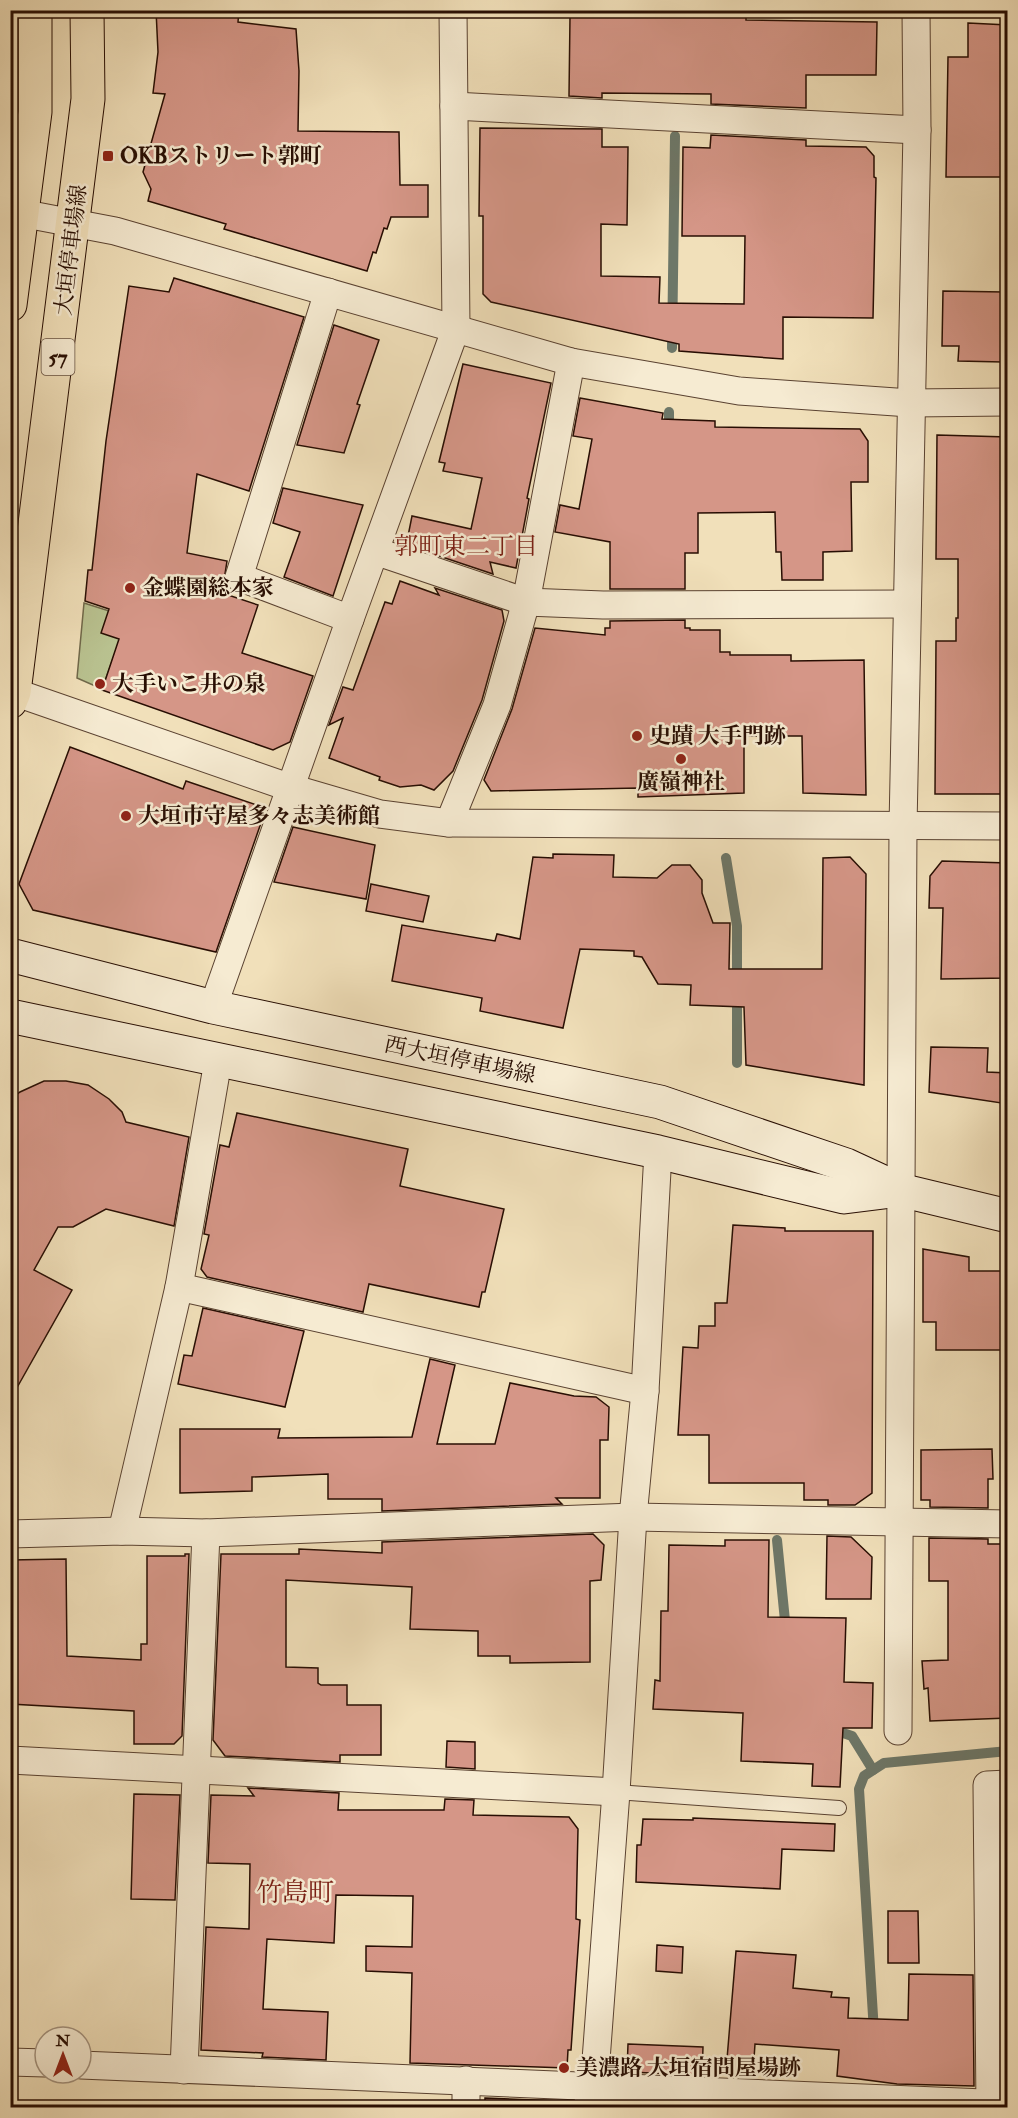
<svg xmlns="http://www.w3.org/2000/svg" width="1018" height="2118" font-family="'IM FELL Double Pica','Noto Serif JP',serif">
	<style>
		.green { fill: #b9c290; stroke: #70684a; stroke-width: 1.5 }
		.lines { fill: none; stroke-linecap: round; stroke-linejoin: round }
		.stream { stroke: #6d7768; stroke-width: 10 }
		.building { fill: #d59687; stroke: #280e03; stroke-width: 1.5 }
		.service-casing { stroke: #5a4231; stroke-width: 16 }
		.minor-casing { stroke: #5a4231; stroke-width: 29 }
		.secondary-casing { stroke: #280e03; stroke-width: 35 }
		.primary-casing { stroke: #280e03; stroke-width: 35 }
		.service { stroke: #f6ebd2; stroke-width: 14 }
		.minor { stroke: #f6ebd2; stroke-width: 27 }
		.secondary { stroke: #f6ebd2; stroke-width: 33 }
		.primary { stroke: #f1e0ba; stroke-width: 33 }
		.poi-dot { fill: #8f2418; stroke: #f6ebd2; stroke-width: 2 }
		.labels { text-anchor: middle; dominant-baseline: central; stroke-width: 5; stroke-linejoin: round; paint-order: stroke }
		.shield { fill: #f6ebd2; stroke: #665041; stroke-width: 1.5 }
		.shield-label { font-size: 21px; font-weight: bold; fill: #280e03 }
		.poi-label { font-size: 22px; font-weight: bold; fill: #280e03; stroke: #f6ebd2; text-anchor: start }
		.street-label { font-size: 22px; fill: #280e03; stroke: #f6ebd2 }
		.neighbourhood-label { font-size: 24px; fill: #7a1f14; stroke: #f6ebd2 }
		.quarter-label { font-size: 26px; fill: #7a1f14; stroke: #f6ebd2 }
	</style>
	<rect width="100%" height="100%" fill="#f1e0ba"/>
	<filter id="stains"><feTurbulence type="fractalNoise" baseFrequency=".00333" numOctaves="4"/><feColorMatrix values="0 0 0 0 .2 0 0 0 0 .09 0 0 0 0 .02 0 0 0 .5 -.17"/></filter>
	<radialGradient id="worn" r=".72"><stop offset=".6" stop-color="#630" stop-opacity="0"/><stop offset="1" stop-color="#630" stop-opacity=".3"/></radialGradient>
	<!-- green -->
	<polygon class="green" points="84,603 128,617 102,689 77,678"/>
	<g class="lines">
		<!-- stream -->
		<g class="stream">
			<polyline points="672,348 675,136"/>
			<polyline points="669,432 669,412"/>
			<polyline points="726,858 737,926 737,1063"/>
			<polyline points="777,1540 786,1631"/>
			<polyline points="831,1729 852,1736 873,1770"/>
			<polyline points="874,2032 859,1789 864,1776 884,1763 1008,1751"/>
		</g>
	</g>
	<!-- building -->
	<g class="building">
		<polygon points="156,10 239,10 238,22 296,29 299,71 298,131 399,132 400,185 428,185 428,217 391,217 387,229 384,228 376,253 373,252 367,271 224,229 226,224 148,201 151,189 143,172 165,94 153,93 158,52"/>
		<polygon points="590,10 707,10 707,15 746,15 746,20 877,22 876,75 806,75 806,108 711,104 711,94 602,93 602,98 569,96 570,17 590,17"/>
		<polygon points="968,23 1008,25 1008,177 946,177 948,57 968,57"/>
		<polygon points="480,128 602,129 602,147 628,147 627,225 601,224 601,276 660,277 659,303 744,304 745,236 682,236 683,147 710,148 711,135 806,140 806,146 866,147 874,156 874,177 876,178 873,318 783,317 783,359 679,351 679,344 491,302 483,294 483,216 479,216"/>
		<polygon points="174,278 304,317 249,491 197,474 187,553 227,561 222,593 258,605 242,653 313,676 290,742 273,750 102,690 119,639 101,633 109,609 85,601 88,570 92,570 106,441 129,286 169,292"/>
		<polygon points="943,291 1004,292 1003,362 958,361 959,346 942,346"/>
		<polygon points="334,325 379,340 357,404 360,405 344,453 297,445"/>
		<polygon points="463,364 551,383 527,498 529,499 516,568 490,562 493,574 415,548 408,536 412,516 471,529 482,478 443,471 445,463 439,462"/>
		<polygon points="580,398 663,413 662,419 715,421 715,427 860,429 868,441 868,482 851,482 852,551 823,552 823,580 782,580 781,552 776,552 775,512 698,513 698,553 685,553 685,589 610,589 610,542 555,532 560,505 579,509 592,439 573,436"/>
		<polygon points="937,435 1008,437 1008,794 935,794 936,641 956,641 956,618 958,618 958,559 936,559"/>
		<polygon points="283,488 363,505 333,596 284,577 300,532 273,523"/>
		<polygon points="400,581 439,595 435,588 502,610 504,621 482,700 453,771 434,790 421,785 400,787 379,780 380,777 329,758 343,718 329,725 343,687 353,690 385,602 392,604"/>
		<polygon points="685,620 685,628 690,628 690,630 720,630 720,652 730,652 730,655 791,655 791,661 864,660 866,795 803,793 802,736 744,736 744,793 638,797 638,788 491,791 484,780 512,709 535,628 605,635 605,628 610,628 610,621"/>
		<polygon points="70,747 183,789 186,781 254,804 262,820 216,952 33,910 19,884"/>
		<polygon points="293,827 375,845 366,899 274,882"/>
		<polygon points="553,854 614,855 613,877 657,878 672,865 690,865 702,880 702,893 713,923 730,923 729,969 822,969 823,858 850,857 866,874 864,1085 746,1065 744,1007 690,1005 691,985 658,984 642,957 634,956 634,951 580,949 563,1028 480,1011 482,998 392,981 402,925 495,941 497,934 520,939 533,857 553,858"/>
		<polygon points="942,861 1008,863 1008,978 941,979 943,908 929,908 930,876"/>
		<polygon points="371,884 429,896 423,922 366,911"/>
		<polygon points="931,1047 988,1048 987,1072 1008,1073 1008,1104 929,1092"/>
		<polygon points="44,1081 66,1081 88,1085 109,1099 122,1112 126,1122 189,1137 174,1226 106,1209 73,1227 58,1227 34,1270 72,1290 10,1400 10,1100 20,1092"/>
		<polygon points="237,1113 408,1149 400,1186 504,1209 485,1292 482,1292 479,1307 369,1284 363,1312 207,1277 201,1269 209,1235 204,1234 220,1145 229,1147"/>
		<polygon points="733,1225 785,1228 785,1231 873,1231 872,1493 855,1505 828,1505 828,1500 804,1500 804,1483 709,1483 709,1435 678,1435 683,1347 698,1348 699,1326 715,1326 715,1303 727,1303"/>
		<polygon points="923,1249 969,1257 969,1271 1008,1271 1008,1350 936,1350 936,1322 923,1322"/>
		<polygon points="203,1308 304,1331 285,1407 178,1384 184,1355 192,1356"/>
		<polygon points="430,1359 455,1365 437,1444 495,1444 510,1383 574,1396 596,1397 609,1407 608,1440 600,1440 600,1498 556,1498 562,1504 382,1511 382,1499 328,1499 328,1474 252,1477 252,1491 180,1493 180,1429 280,1429 278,1438 412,1437"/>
		<polygon points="992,1449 993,1479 988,1479 988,1508 930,1507 930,1500 921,1500 921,1450"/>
		<polygon points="593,1534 604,1545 601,1580 590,1581 590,1662 510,1663 510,1656 478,1656 478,1631 410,1629 412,1587 286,1580 286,1667 318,1668 318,1683 321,1685 347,1685 347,1705 381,1705 381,1755 340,1755 340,1762 225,1756 213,1740 221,1554 299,1554 299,1549 382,1553 382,1542"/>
		<polygon points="827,1536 851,1537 872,1557 871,1599 826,1599"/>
		<polygon points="929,1538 988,1539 988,1544 1006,1544 1008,1718 930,1721 928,1688 924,1689 922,1661 948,1660 948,1581 929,1581"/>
		<polygon points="725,1540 769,1540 768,1617 846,1618 844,1682 873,1683 872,1728 843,1728 840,1787 812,1786 813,1764 741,1761 743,1713 653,1709 655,1680 660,1681 661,1611 668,1611 669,1545 725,1546"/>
		<polygon points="185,1554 189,1554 182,1736 174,1744 134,1744 134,1711 10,1704 10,1560 66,1559 67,1656 141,1660 141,1644 147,1644 147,1556 185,1556"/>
		<polygon points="447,1741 475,1742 475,1769 446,1767"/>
		<polygon points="248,1788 339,1793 338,1810 444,1810 445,1799 474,1800 473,1815 569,1817 578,1829 576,1919 580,1920 571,2050 568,2050 567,2068 410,2063 412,1973 366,1971 366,1946 412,1947 413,1896 336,1895 334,1943 267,1939 263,2009 328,2012 326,2060 262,2057 263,2053 201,2050 206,1927 249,1929 250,1864 208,1863 211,1795 254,1796"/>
		<polygon points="134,1794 180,1795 175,1900 131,1899"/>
		<polygon points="693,1818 835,1824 834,1851 782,1849 780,1889 636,1882 637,1845 641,1845 643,1819 693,1820"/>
		<polygon points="888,1911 918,1911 919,1963 888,1963"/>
		<polygon points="657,1945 683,1947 682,1973 656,1971"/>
		<polygon points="736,1951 796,1955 793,1988 832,1992 831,1997 849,1998 848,2018 908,2020 909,1974 973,1975 974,2086 897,2084 837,2076 839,2050 755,2044 753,2073 726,2071"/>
		<polygon points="1005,2039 1008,2039 1008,2086 1006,2086"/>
		<polygon points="628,2044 703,2047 702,2075 627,2072"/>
		<polygon points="485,2098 562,2101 562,2108 485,2108"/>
	</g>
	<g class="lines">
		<defs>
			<polyline id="service" points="616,1792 839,1808"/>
			<g id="minor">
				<polyline points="454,106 917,130"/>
				<polyline points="10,211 115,231 571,362 739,391 910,403 1008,402"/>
				<polyline points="328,292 239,577 350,619"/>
				<polyline points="375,551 526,602 603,605 907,604"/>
				<polyline points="14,692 291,788 380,814 449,823 1008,826"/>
				<polyline points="449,823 497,705 526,602 571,362"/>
				<polyline points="213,1007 350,619 456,328 453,10"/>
				<polyline points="179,1287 645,1391"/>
				<polyline points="122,1531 179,1287 218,1061"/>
				<polyline points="10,1534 122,1531 206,1533 633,1517 1008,1524"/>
				<polyline points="898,1731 903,827 917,130 916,10"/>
				<polyline points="10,1760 616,1792"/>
				<polyline points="10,2062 45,2063"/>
				<polyline points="81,2065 1008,2104"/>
				<polyline points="184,2070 206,1533"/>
				<polyline points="466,2108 466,2080"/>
				<polyline points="586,2108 594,2087 616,1792 633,1517 645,1391 658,1152"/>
				<polyline points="990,2108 987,1785 1008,1784"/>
			</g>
			<g id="secondary">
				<polyline points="10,955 213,1007 660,1102 846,1165 900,1190 1008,1216"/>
				<polyline points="10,1016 658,1152 844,1197 900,1190"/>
			</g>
			<g id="primary">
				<polyline points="10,305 35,112 35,10"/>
				<polyline points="10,702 14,692 88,99 87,10"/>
			</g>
		</defs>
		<!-- service casing -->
		<use href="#service" class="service-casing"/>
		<!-- minor casing -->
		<use href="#minor" class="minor-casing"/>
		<!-- secondary casing -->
		<use href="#secondary" class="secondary-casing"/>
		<!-- primary casing -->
		<use href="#primary" class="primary-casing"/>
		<!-- service -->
		<use href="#service" class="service"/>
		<!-- minor -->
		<use href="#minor" class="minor"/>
		<!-- secondary -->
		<use href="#secondary" class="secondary"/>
		<!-- primary -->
		<use href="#primary" class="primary"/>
	</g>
	<!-- markers -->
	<g class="poi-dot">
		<rect x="102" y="150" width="12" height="12" rx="3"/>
		<circle cx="130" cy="588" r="6"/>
		<circle cx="100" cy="684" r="6"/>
		<circle cx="637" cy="736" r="6"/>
		<circle cx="681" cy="759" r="6"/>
		<circle cx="126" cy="816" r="6"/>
		<circle cx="564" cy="2068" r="6"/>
	</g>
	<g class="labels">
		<!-- shield labels -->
		<rect class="shield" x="41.5" y="339" width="33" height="36" rx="4.5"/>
		<g class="shield-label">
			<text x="58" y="357">57</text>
		</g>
		<!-- poi labels -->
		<g class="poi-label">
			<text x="120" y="156">OKBストリート郭町</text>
			<text x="142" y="588">金蝶園総本家</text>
			<text x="112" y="684">大手いこ井の泉</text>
			<text x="649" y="736">史蹟 大手門跡</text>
			<text x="681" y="782" text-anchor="middle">廣嶺神社</text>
			<text x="138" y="816">大垣市守屋多々志美術館</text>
			<text x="576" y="2068">美濃路 大垣宿問屋場跡</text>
		</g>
		<!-- street labels -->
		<g class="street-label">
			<text transform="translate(71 250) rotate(-83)">大垣停車場線</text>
			<text transform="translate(460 1060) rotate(12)">西大垣停車場線</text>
		</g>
		<!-- neighbourhood labels -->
		<g class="neighbourhood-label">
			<text x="466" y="546">郭町東二丁目</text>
		</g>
		<!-- quarter labels -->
		<g class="quarter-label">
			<text x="295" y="1893">竹島町</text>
		</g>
	</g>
	<!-- margin -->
	<rect width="1018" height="2118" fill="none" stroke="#f1e0ba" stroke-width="36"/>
	<rect x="12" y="12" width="994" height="2094" fill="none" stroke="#280e03" stroke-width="3"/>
	<rect x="18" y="18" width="982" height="2082" fill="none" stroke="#280e03" stroke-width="1.5"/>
	<!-- north arrow -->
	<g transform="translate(63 2055)"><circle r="28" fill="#f6ebd2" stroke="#a4937f" stroke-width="1.5"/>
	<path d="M0-4.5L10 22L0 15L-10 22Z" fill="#8f2418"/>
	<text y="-9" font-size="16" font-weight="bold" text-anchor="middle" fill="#280e03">N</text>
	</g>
	<rect width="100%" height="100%" filter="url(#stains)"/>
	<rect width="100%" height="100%" fill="url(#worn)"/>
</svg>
